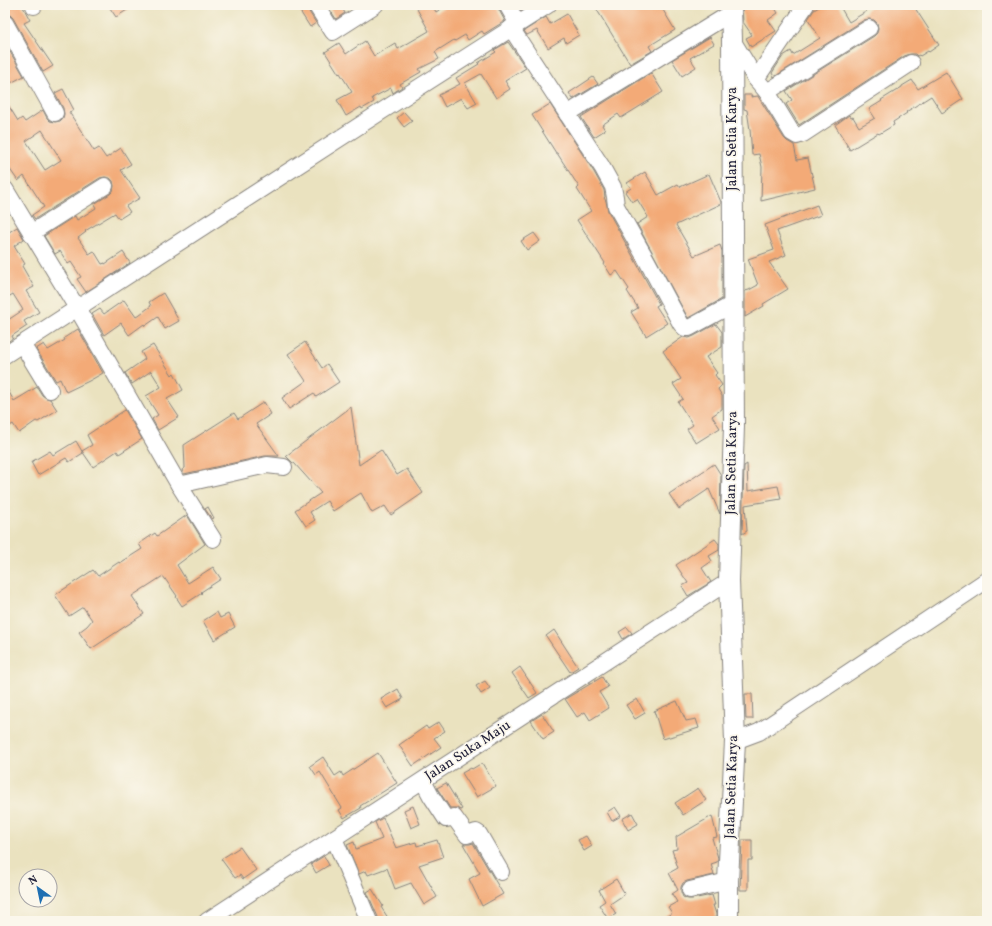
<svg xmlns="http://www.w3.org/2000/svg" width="992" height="926" font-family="Vollkorn,serif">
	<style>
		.building { fill: #f3aa77; fill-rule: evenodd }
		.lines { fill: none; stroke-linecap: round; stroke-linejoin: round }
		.minor-casing { stroke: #86827d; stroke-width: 18 }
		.major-casing { stroke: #86827d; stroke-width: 22 }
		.minor { stroke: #fff; stroke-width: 16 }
		.major { stroke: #fff; stroke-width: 20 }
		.labels { text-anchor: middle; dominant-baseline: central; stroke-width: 3.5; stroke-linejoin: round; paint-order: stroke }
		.street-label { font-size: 14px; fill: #22223b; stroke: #fbf7ec }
	</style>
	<rect width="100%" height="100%" fill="#fbf7ec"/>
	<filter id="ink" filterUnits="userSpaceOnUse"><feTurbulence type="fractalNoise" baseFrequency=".025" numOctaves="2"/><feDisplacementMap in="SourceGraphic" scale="8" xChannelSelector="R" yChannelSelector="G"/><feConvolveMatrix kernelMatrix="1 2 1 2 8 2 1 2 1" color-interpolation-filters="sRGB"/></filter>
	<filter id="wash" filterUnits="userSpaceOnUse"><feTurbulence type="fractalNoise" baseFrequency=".012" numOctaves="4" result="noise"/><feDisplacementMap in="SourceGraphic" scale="16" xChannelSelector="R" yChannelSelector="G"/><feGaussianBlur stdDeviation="0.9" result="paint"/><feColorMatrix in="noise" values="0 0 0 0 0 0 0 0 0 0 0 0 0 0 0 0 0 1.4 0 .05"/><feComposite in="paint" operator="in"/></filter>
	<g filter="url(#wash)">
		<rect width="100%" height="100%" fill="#eae2bf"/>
		<g id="blocks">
			<!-- building -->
			<g class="building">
				<polygon points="5,5 22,5 30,20 24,23 53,66 43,72 13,18 10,15 5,14"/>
				<polygon points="108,5 135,5 116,17"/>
				<polygon points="296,5 307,5 308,10 316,23 310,27"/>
				<polygon points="327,5 340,5 345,13 336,19"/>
				<polygon points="424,5 432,5 436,12 447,5 498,5 499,10 505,21 484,34 482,31 468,40 465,35 455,41 454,40 435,52 439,59 419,69 421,72 400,84 402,87 393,93 391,88 372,98 374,102 362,109 361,107 346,116 337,100 352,92 340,73 339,74 325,52 339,43 346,54 365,41 374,56 395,43 398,49 429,31 417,9"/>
				<polygon points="518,5 530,5 521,11"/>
				<polygon points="594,5 660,5 675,30 649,46 652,51 630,64"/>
				<polygon points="742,5 773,5 778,13 768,20 776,31 751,47 746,38 752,35 743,22"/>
				<polygon points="822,5 839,5 849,22 867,11 866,10 873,5 913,5 939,45 929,52 928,51 920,56 919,55 917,56 915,54 911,54 906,55 799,125 786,104 792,100 786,91 874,36 877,33 878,28 877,23 874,20 869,19 864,20 774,77 772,73 783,56 791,51 793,55 820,38 808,19 814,10"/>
				<polygon points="567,14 579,35 566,43 564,38 548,48 537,30 527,35 524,31 546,17 550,24"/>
				<polygon points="710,37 714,44 690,58 696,67 682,76 672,60"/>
				<polygon points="508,42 526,68 505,81 510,89 496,98 481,74 465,83 477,103 468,108 461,98 445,107 439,95 460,84 456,78 479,64 478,63 496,52 494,50"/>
				<polygon points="5,43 24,76 5,86"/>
				<polygon points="946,72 963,99 942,113 931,96 906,112 907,113 893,122 894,125 879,134 878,133 850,150 835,125 849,115 851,118 853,117 859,127 875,118 869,109 882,101 881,100 902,87 902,86 912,80 918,89"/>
				<polygon points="651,73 663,92 621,118 618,114 602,125 605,130 594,137 581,117"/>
				<polygon points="593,77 598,84 573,99 569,93"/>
				<path d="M 63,89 L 74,110 L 69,112 L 94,151 L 99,148 L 106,158 L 121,148 L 131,164 L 121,170 L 140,198 L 126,206 L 130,212 L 119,219 L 115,213 L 85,231 L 86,232 L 78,238 L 89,254 L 94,251 L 102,264 L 105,263 L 105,264 L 123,252 L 130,263 L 86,292 L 77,279 L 81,277 L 71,262 L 68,264 L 60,251 L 55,254 L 44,236 L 75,216 L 77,220 L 96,208 L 94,204 L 110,194 L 113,191 L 114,186 L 113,181 L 110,178 L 105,177 L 100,178 L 35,219 L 32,215 L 44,207 L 24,176 L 18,181 L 9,168 L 5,171 L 5,100 L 18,121 L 22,118 L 25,122 L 43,110 L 47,118 L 50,121 L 55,122 L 60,121 L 63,118 L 64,114 L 63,108 L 55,93 ZM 42,130 L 61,160 L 45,170 L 26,141 Z"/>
				<polygon points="744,95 752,95 751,97 758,96 759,98 784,138 787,141 794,145 797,160 808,158 815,188 761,201 762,167 759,154 752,155 750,129 750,130 747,110 744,109"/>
				<polygon points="550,104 594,172 604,190 605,197 604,198 606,201 608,211 659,304 656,306 667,323 646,336 631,312 638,308 627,291 629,289 617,271 611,275 604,264 605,263 577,220 591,211 577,189 579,187 557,153 556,153 532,115"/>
				<polygon points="404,112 412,121 404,127 397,118"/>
				<polygon points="645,172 658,195 678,184 680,187 709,174 721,202 721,204 676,225 694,256 720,245 722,251 722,299 688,318 637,224 648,217 637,199 632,202 625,192 631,188 627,183"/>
				<polygon points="817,205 821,215 777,231 786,255 769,262 788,289 763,304 764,306 745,317 745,291 749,290 758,285 748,259 774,250 765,225"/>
				<polygon points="17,227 24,239 14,246 25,264 22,266 34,287 26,291 39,312 24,321 27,326 12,336 13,338 5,344 5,322 23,310 13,294 5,299 5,233 6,234"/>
				<polygon points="534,233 540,241 527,250 521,241"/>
				<polygon points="163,293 179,321 165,329 158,317 145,326 144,324 129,335 121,323 104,335 92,314 100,309 104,314 124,300 136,317 151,306 149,302"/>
				<polygon points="716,324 722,332 722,347 706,357 717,373 715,375 722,385 718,389 722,396 722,409 712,416 720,428 696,443 687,429 693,425 678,402 683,399 673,384 681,379 663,351 683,337 689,338 694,336"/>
				<polygon points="78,329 103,373 89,381 66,392 60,379 56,381 36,349 44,344 48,350 65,340 64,338"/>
				<polygon points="305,342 322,368 327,364 339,382 316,397 314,393 289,409 282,398 306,381 288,354"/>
				<polygon points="153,345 172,375 174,373 183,390 167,399 179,417 158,430 152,419 158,415 146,396 161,387 151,371 132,384 125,373 145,359 141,352"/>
				<polygon points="5,385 14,401 37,387 42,395 46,398 50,399 57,410 38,422 36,421 19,433 13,424 5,429"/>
				<polygon points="264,402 271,414 256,424 279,456 265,456 184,474 182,470 185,468 184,445 234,413 238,419"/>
				<polygon points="351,407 359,465 381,450 397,475 407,469 423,493 391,515 385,506 372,513 361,493 333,511 327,501 310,512 315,520 306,526 295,510 321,493 294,463 293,463 286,456"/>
				<polygon points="125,410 142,439 119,454 117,451 93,467 82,451 92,445 87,435"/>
				<polygon points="76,441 83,453 69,462 66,458 38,475 31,462 50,451 53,455"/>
				<polygon points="714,464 721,475 720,514 709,489 679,509 669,494"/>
				<polygon points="747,464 748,491 778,486 781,499 745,505 747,531 742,534 744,466"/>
				<polygon points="208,507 214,518 212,519 205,509"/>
				<polygon points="187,515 205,544 177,565 188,583 213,567 221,579 201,592 202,593 182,606 176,597 177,596 163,576 132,596 144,614 91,649 79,632 87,626 92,620 83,607 69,616 55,595 93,570 98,576 119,562 120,563 142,549 139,544 155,533 157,536"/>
				<polygon points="715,539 719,544 719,550 709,556 712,561 702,568 711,582 688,596 682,586 688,583 676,565"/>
				<polygon points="217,612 220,618 228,614 235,627 214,640 203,621"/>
				<polygon points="627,627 632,633 623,639 619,632"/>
				<polygon points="554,630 578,667 570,672 546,636"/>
				<polygon points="520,667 537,693 529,698 512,673"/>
				<polygon points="602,677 608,687 599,692 609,708 590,720 585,712 577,717 565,699"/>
				<polygon points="485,681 490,688 481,694 476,686"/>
				<polygon points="398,689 403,699 387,708 381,699"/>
				<polygon points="745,694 752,694 753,719 746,719"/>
				<polygon points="637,699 645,713 635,719 626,705"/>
				<polygon points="677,701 686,721 696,719 699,728 663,739 654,711"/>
				<polygon points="542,714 554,732 543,739 531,721"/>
				<polygon points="439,722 445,731 434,738 441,747 413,766 399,745 426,726 428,729"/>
				<polygon points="378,753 397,783 360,806 361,808 344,818 339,810 342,808 320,772 316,775 310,766 323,757 335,776 341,772 343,776"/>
				<polygon points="482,763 496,786 477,797 462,773 471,768 472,769"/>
				<polygon points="446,783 462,809 460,810 457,808 450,808 437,788"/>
				<polygon points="698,788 706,800 683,815 675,803"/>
				<polygon points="413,806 420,824 411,828 404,810"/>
				<polygon points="615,807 621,816 612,821 607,812"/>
				<polygon points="632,813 638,824 628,830 622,819"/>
				<polygon points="712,816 717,837 712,838 718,858 717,862 711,864 714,875 687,881 683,883 681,887 681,892 683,897 688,899 692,899 712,895 715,905 713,905 716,914 716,917 707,921 659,921 672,913 668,907 677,902 672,894 678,890 669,873 678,868 672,850 677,849 676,837"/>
				<polygon points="383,818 396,848 416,842 417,846 437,840 443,857 419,865 437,897 424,905 411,883 395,889 387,868 368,875 366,871 359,874 347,845 354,842 356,849 382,839 375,822"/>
				<polygon points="586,836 592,846 584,851 578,840"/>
				<polygon points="742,840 752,840 752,860 748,860 748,890 740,890"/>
				<polygon points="473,843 503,894 482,906 469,879 480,873 463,844 470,844"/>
				<polygon points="240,847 256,870 243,879 240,875 235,878 221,859"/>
				<polygon points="324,856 329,865 316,873 311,864"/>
				<polygon points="616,879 625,894 610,904 616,914 608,919 599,905 605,901 599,890"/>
				<polygon points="372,889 383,906 381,907 390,921 378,921 378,917 367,892"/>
			</g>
		</g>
	</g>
	<g filter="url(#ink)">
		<use href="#blocks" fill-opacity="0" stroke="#86827d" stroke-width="1"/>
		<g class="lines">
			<defs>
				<g id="minor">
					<polyline points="34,5 34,6"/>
					<polyline points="316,5 333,32 375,5"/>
					<polyline points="507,5 518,24"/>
					<polyline points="5,23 55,113"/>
					<polyline points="511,28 602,167 613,187 615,197 616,206 646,259 681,324 685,328 689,328 733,304"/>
					<polyline points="732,40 756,79 767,92 792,133 797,136 803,134 911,63"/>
					<polyline points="756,79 806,5"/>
					<polyline points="767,92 869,28"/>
					<polyline points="567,114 731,13"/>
					<polyline points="5,189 77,308 179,485 213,539"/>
					<polyline points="31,233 105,186"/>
					<polyline points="22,344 50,390"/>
					<polyline points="5,355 382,111 548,5"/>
					<polyline points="179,485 267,465 284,467"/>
					<polyline points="735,741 759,732 987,580"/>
					<polyline points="423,781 431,796 446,819 454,817 467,835 476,832 479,834 501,872"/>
					<polyline points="334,838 369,921"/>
					<polyline points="690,890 728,881"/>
					<polyline points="207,921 334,838 729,581"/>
				</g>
				<polyline id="major" points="728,921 728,881 735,741 729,581 734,426 732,40 731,5"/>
			</defs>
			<!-- minor casing -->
			<use href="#minor" class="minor-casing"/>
			<!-- major casing -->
			<use href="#major" class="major-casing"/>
			<!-- minor -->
			<use href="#minor" class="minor"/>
			<!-- major -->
			<use href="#major" class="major"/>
		</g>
	</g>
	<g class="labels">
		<!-- street labels -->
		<g class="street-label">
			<text transform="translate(732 139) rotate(-90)">Jalan Setia Karya</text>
			<text transform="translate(732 463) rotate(-89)">Jalan Setia Karya</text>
			<text transform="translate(468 751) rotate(-33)">Jalan Suka Maju</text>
			<text transform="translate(732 787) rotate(-88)">Jalan Setia Karya</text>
		</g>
	</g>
	<!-- margin -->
	<rect width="992" height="926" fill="none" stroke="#fbf7ec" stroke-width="20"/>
	<!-- north arrow -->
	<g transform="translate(38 888) rotate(327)"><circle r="19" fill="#fbf7ec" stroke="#a4a2a5"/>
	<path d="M0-3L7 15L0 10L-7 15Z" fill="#1f6fb2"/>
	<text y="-6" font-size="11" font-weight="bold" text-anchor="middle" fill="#22223b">N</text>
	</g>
</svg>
